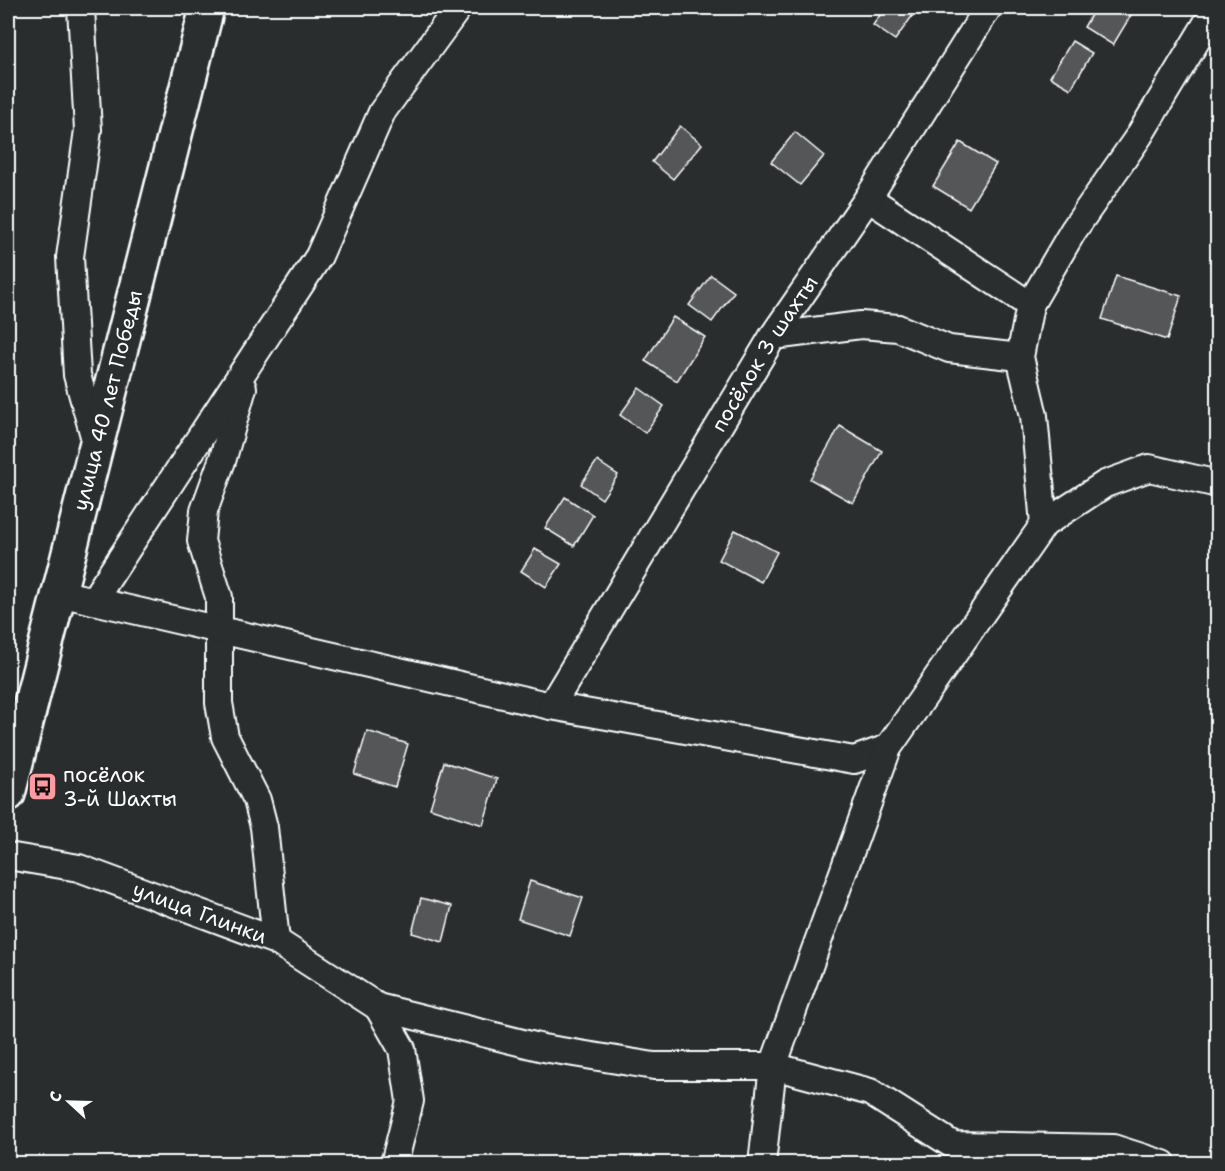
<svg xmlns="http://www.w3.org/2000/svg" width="1225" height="1171" font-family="'Shantell Sans',sans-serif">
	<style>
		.building { fill: #555758; stroke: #fff; stroke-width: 1.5 }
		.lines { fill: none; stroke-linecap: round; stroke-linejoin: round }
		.minor-casing { stroke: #fff; stroke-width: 30 }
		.major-casing { stroke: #fff; stroke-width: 38 }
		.minor { stroke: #2a2d2e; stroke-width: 26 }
		.major { stroke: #2a2d2e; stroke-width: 33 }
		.labels { text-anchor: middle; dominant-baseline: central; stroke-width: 6; stroke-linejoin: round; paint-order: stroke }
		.street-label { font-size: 21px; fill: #fff; stroke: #2a2d2e }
		.poi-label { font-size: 21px; fill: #fff; stroke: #2a2d2e; text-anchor: start }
	</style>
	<rect width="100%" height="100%" fill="#2a2d2e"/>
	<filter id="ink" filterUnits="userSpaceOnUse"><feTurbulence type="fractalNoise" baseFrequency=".0167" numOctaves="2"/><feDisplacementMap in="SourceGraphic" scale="12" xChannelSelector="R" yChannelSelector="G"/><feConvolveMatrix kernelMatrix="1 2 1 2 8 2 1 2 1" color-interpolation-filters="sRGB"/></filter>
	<g filter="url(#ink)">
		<!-- building -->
		<g class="building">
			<polygon points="885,8 918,8 895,40 873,25"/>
			<polygon points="1095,8 1130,8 1134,10 1113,45 1084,27"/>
			<polygon points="1072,41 1092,53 1071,89 1050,77"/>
			<polygon points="680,126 702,144 673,179 652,162"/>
			<polygon points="795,132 824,156 800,185 771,162"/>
			<polygon points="960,142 996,164 969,208 933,186"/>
			<polygon points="711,275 734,292 712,322 689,305"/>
			<polygon points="1116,276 1181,296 1167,340 1102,319"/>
			<polygon points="673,317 705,337 677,381 645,361"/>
			<polygon points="639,388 664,406 645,433 620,415"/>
			<polygon points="840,426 882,451 853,503 810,479"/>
			<polygon points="597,461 618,475 602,499 581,484"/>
			<polygon points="565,497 593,515 574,546 545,528"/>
			<polygon points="735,530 777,552 761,582 719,560"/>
			<polygon points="535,549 561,564 546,587 521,571"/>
			<polygon points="367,731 408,744 395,787 354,774"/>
			<polygon points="444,762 497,779 483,825 430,808"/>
			<polygon points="530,881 583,898 570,936 518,919"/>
			<polygon points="421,898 452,906 443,942 412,933"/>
		</g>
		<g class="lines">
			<defs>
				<g id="minor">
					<polyline points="81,8 88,130 70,257 77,375 96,443"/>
					<polyline points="868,198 1030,305"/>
					<polyline points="773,336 861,325 898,328 949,349 1020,357"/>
					<polyline points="243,388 223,458 204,511 201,541 219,597 219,703 225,737 257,800 264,827 276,941"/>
					<polyline points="1044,524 1034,416 1020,357 1030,305 1073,231 1139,136 1216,8"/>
					<polyline points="59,593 551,706 854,760 888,748"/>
					<polyline points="93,601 319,256 382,112 458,8"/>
					<path id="s1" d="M 551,706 L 773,336 L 868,198 L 988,8"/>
					<path id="s2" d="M 8,856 L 79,868 L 276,941 L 378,1007 L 543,1048 L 654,1066 L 773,1066 L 870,1092 L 953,1145 L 1113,1148 L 1163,1164"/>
					<polyline points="378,1007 402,1049 410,1101 394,1164"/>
					<polyline points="762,1164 773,1066 888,748 1044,524 1105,484 1149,468 1218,484"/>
				</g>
				<g id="major">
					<path id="s3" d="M 8,794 L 207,8"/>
				</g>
			</defs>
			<!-- minor casing -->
			<use href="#minor" class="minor-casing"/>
			<!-- major casing -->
			<use href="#major" class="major-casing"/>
			<!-- minor -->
			<use href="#minor" class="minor"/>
			<!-- major -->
			<use href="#major" class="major"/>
		</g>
	</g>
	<!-- icons -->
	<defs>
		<symbol id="bus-square" viewBox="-11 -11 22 22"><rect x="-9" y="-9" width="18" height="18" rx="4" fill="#ff9aa2" stroke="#2a2d2e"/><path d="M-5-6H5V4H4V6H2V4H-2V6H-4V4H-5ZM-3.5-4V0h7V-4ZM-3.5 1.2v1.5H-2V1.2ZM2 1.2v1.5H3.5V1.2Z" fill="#111"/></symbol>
	</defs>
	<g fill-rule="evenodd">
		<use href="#bus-square" x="26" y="770" width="33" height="33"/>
	</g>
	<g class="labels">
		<!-- street labels -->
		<g class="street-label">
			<text stroke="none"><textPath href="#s1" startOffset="412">посёлок 3 шахты</textPath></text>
			<text stroke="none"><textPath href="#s3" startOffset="406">улица 40 лет Победы</textPath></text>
			<text stroke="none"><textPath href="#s2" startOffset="201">улица Глинки</textPath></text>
		</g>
		<!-- poi labels -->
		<g class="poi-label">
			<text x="63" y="775">посёлок<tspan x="63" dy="24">3-й Шахты</tspan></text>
		</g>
	</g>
	<!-- margin -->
	<rect width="1225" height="1171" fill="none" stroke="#2a2d2e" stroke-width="30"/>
	<rect x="15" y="15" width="1195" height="1141" fill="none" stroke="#fff" stroke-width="2" filter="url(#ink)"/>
	<!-- north arrow -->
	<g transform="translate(69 1102) rotate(292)" stroke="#2a2d2e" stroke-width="4.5" paint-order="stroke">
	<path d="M0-4.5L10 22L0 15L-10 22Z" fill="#ffffff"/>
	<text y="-9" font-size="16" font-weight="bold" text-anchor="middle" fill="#ffffff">С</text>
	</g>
</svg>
